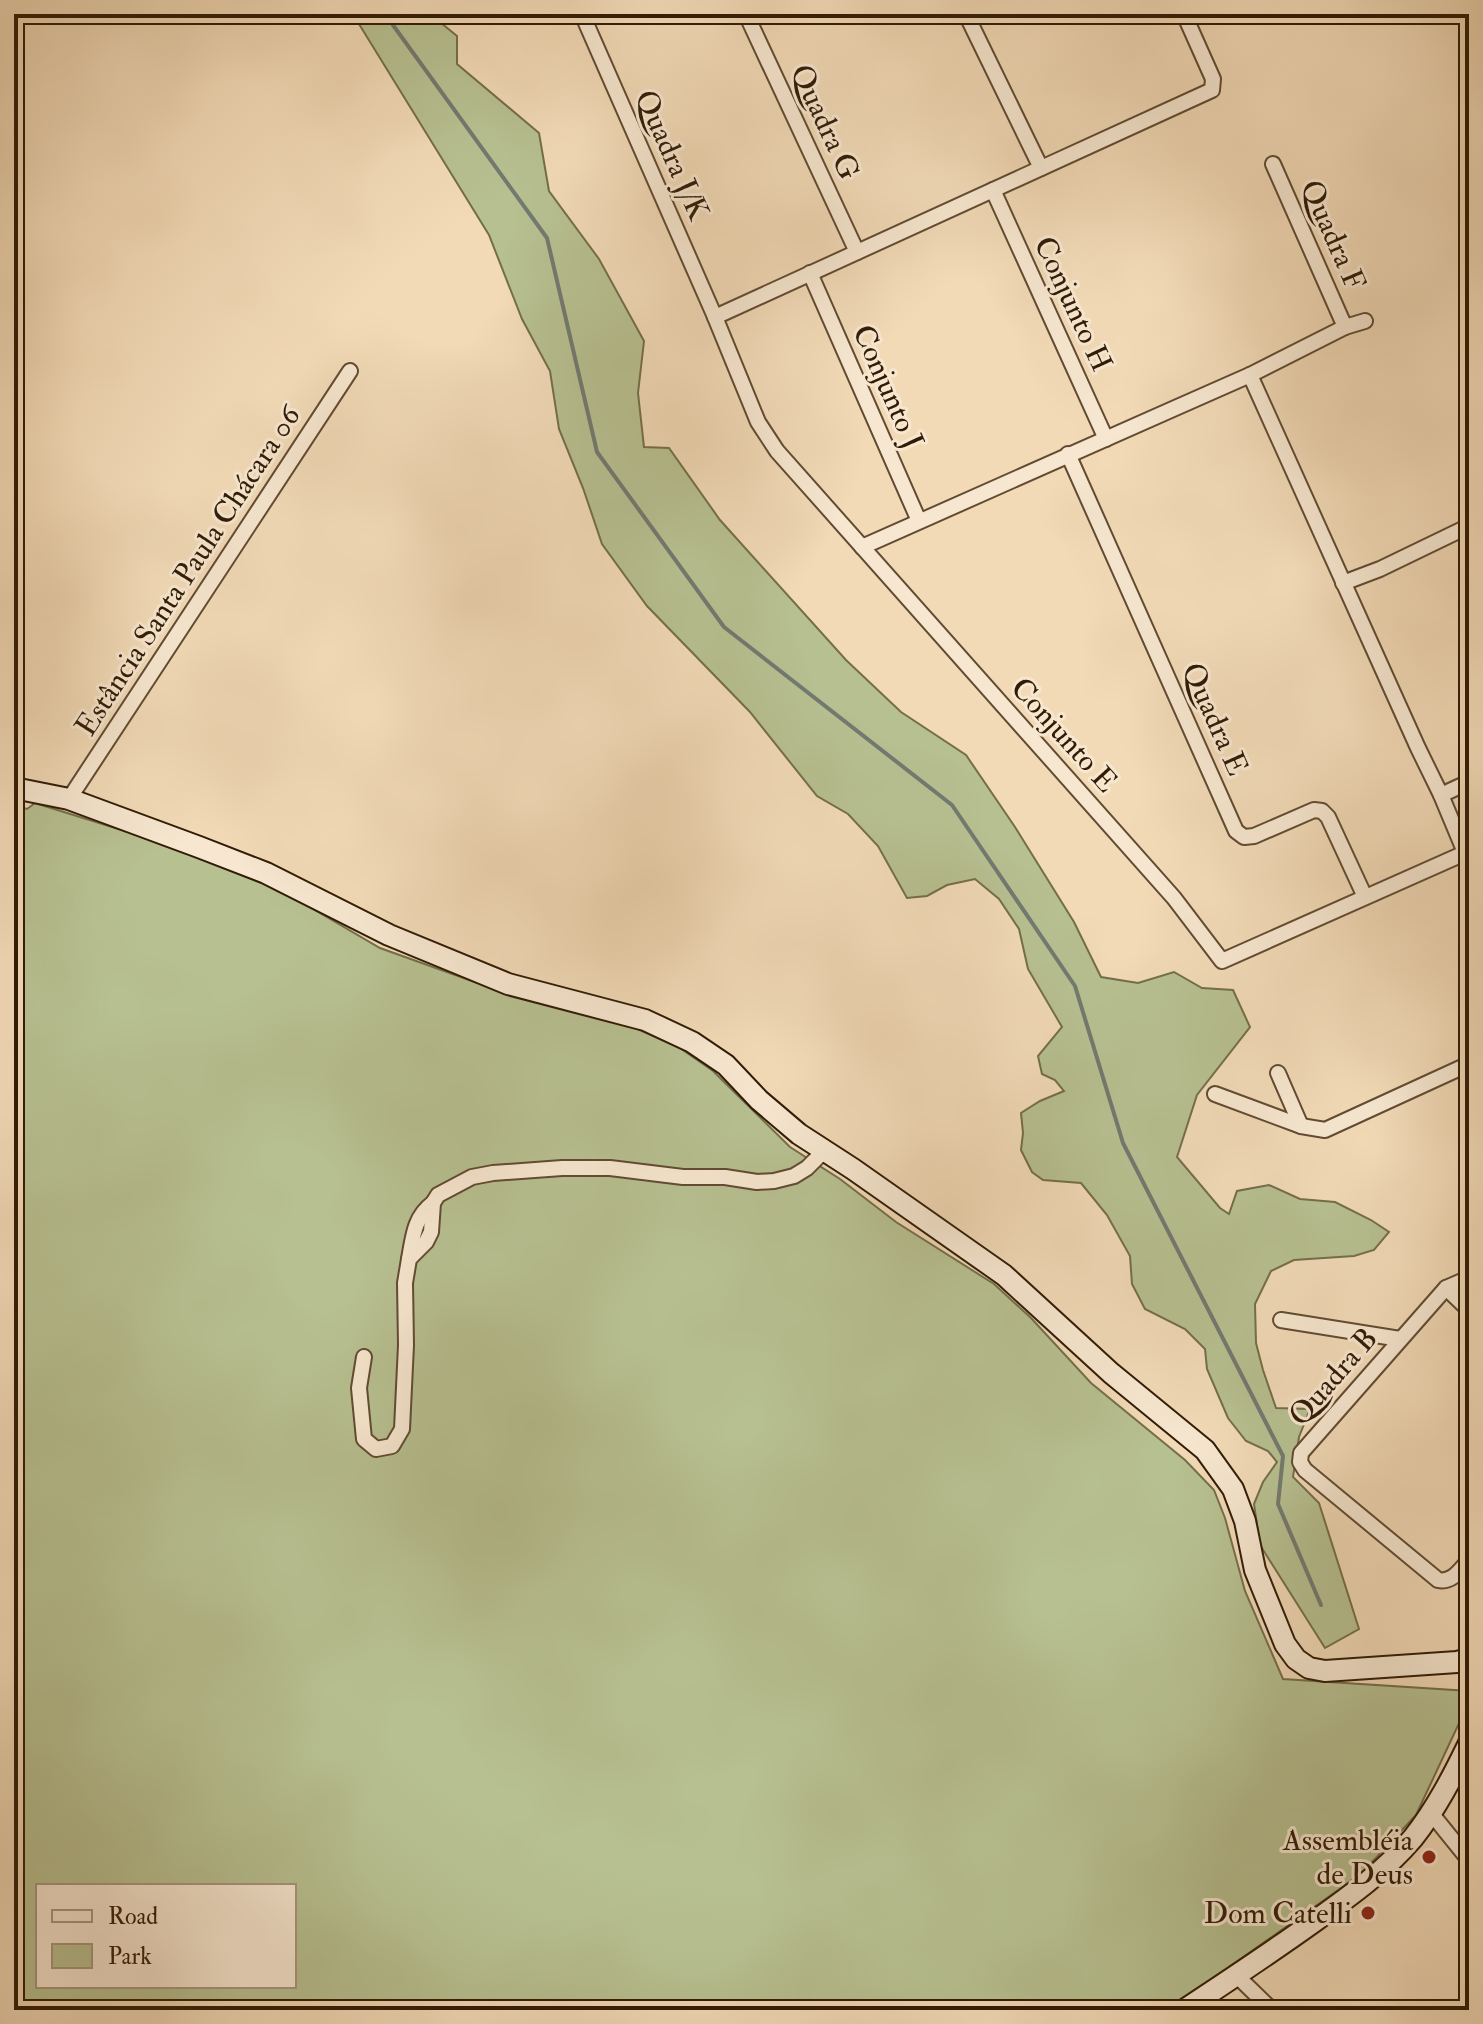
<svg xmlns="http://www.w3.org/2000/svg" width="1483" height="2024" font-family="'IM FELL Double Pica',serif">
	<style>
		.green { fill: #b7c091; stroke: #746e4b; stroke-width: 2; fill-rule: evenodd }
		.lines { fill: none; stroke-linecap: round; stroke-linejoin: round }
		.stream { stroke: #727a70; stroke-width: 4 }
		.street-casing { stroke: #614b32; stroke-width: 18 }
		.secondary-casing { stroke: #311b05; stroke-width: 24 }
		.street { stroke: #f7e7d0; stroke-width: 14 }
		.secondary { stroke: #f7e7d0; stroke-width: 20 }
		.poi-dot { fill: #8f2418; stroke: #f7e7d0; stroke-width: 3 }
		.labels { text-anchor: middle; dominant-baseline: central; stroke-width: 6; stroke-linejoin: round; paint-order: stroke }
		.street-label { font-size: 30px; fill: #311b05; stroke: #f7e7d0 }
		.poi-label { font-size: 30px; fill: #311b05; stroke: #f7e7d0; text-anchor: end }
	</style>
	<rect width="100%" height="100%" fill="#f2dab7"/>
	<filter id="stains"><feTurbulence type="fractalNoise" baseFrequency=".0025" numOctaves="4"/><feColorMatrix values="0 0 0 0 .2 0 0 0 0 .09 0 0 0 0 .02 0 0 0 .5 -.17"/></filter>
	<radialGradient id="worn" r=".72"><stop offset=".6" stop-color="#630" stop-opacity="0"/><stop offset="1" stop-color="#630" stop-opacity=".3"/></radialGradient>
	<!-- green -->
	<g class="green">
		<polygon points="350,14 430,14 457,36 457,64 539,133 549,191 599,259 644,341 638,393 644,447 669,448 720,520 846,660 901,712 966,755 1015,827 1074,922 1101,977 1138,983 1174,972 1202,988 1233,990 1250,1027 1197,1095 1177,1157 1220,1208 1229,1214 1237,1191 1269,1185 1300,1199 1335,1202 1371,1220 1389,1232 1374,1250 1354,1256 1294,1260 1271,1271 1255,1304 1256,1343 1263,1370 1276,1408 1310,1409 1299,1437 1293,1477 1319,1503 1359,1629 1325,1648 1260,1545 1254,1504 1263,1482 1277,1462 1268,1451 1246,1441 1228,1418 1207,1369 1205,1349 1185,1329 1145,1309 1132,1284 1130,1256 1107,1215 1081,1183 1043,1180 1032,1172 1021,1150 1023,1133 1021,1113 1040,1101 1064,1091 1055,1080 1042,1074 1038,1056 1062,1027 1028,969 1019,929 999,899 975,879 947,885 927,896 907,898 878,846 848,814 817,796 750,712 647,606 602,544 583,488 559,429 550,371 522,319 489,235 359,24"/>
		<path d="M 35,803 L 205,856 L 255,875 L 380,948 L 497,990 L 633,1027 L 680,1048 L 713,1071 L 790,1147 L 840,1179 L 896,1222 L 994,1284 L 1031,1318 L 1091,1383 L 1185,1460 L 1214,1490 L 1225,1518 L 1245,1591 L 1283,1679 L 1469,1691 L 1469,1702 L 1416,1815 L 1361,1874 L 1205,1984 L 1164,2010 L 14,2010 L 14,805 L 27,809 ZM 38,1886 L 294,1886 L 294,1986 L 38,1986 Z"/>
	</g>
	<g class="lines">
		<!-- stream -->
		<polyline class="stream" points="385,14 547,238 597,452 724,627 952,805 1075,986 1123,1143 1283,1456 1278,1504 1321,1605"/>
		<defs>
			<g id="street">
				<polyline points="582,14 715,317 758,422 777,451 1174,898 1222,961 1465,853"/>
				<polyline points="746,14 857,252"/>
				<polyline points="966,14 1041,168"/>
				<polyline points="1273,164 1345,327"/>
				<polyline points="993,190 1106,439"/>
				<polyline points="810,273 919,521"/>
				<polyline points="715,317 1212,90 1213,79 1184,14"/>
				<polyline points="1250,375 1418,748 1441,795 1469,862"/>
				<polyline points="1068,454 1236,831 1244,837 1254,836 1314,810 1322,811 1328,817 1365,897"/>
				<polyline points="862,547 1173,409 1250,375 1345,327 1365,321"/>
				<polyline points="1343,583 1380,569 1469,526"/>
				<polyline points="1441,795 1469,782"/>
				<polyline points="69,799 350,371"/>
				<polyline points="1278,1073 1301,1126"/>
				<polyline points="1215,1094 1301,1126 1325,1130 1469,1064"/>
				<path d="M 409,1259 C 413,1237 414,1217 433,1203"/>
				<path d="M 1469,1278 L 1446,1288 L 1301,1453 L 1300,1462 L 1305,1470 L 1438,1580 C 1452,1583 1460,1570 1469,1560"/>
				<polyline points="1446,1288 1469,1310"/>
				<polyline points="1281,1320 1400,1339"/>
				<polyline points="364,1357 359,1388 364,1439 376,1449 392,1446 402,1429 406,1345 405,1283 409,1259 426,1242 431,1232 433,1203 438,1195 472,1177 493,1173 562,1168 610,1168 683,1177 725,1177 757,1182 774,1181 794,1176 807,1168 824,1151"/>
				<polyline points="1431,1813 1469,1860"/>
				<polyline points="1237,1976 1272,2010"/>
			</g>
			<g id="secondary">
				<polyline points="14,788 69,799 199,847 266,873 389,935 508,984 645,1020 692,1042 726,1065 759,1100 799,1134 853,1169 1004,1275 1111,1373 1205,1450 1233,1489 1245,1521 1255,1570 1285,1644 1296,1659 1309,1668 1325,1671 1457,1662 1469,1659"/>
				<path d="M 1184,2010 C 1228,1981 1272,1952 1315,1921 C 1350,1896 1385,1871 1413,1838 C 1436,1809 1453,1776 1469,1743"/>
			</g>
		</defs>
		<!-- street casing -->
		<use href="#street" class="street-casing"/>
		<!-- secondary casing -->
		<use href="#secondary" class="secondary-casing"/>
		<!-- street -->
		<use href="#street" class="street"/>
		<!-- secondary -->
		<use href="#secondary" class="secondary"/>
	</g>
	<!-- markers -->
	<g class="poi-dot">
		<circle cx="1429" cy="1857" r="8"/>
		<circle cx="1368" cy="1913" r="8"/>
	</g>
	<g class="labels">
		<!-- street labels -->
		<g class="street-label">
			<text transform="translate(825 122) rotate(65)">Quadra G</text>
			<text transform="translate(672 155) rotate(66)">Quadra J/K</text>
			<text transform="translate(1333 235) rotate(66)">Quadra F</text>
			<text transform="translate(1073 304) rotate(65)">Conjunto H</text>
			<text transform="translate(888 387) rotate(66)">Conjunto J</text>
			<text transform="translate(188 571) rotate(-57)">Estância Santa Paula Chácara 06</text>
			<text transform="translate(1215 719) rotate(66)">Quadra E</text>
			<text transform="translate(1064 735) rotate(48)">Conjunto E</text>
			<text transform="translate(1333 1377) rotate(-49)">Quadra B</text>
		</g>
		<!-- poi labels -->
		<g class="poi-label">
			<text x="1413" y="1840">Assembléia<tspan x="1413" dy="34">de Deus</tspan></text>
			<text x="1352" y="1913">Dom Catelli</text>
		</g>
	</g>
	<!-- margin -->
	<rect width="1483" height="2024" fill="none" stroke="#f2dab7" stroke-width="48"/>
	<rect x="16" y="16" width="1451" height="1992" fill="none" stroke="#311b05" stroke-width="4"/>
	<rect x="24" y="24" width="1435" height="1976" fill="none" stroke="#311b05" stroke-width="2"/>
	<!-- legend -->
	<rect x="36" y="1884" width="260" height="104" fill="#f7e7d0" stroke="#a8957f" stroke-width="2"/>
	<rect x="52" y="1910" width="40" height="12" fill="#f7e7d0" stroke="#a8957f" stroke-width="2"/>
	<text x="108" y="1924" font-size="24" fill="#311b05">Road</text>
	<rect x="52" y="1944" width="40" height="24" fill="#b7c091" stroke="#a8957f" stroke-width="2"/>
	<text x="108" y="1964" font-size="24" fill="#311b05">Park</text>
	<rect width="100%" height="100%" filter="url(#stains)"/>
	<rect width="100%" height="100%" fill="url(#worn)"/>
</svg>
